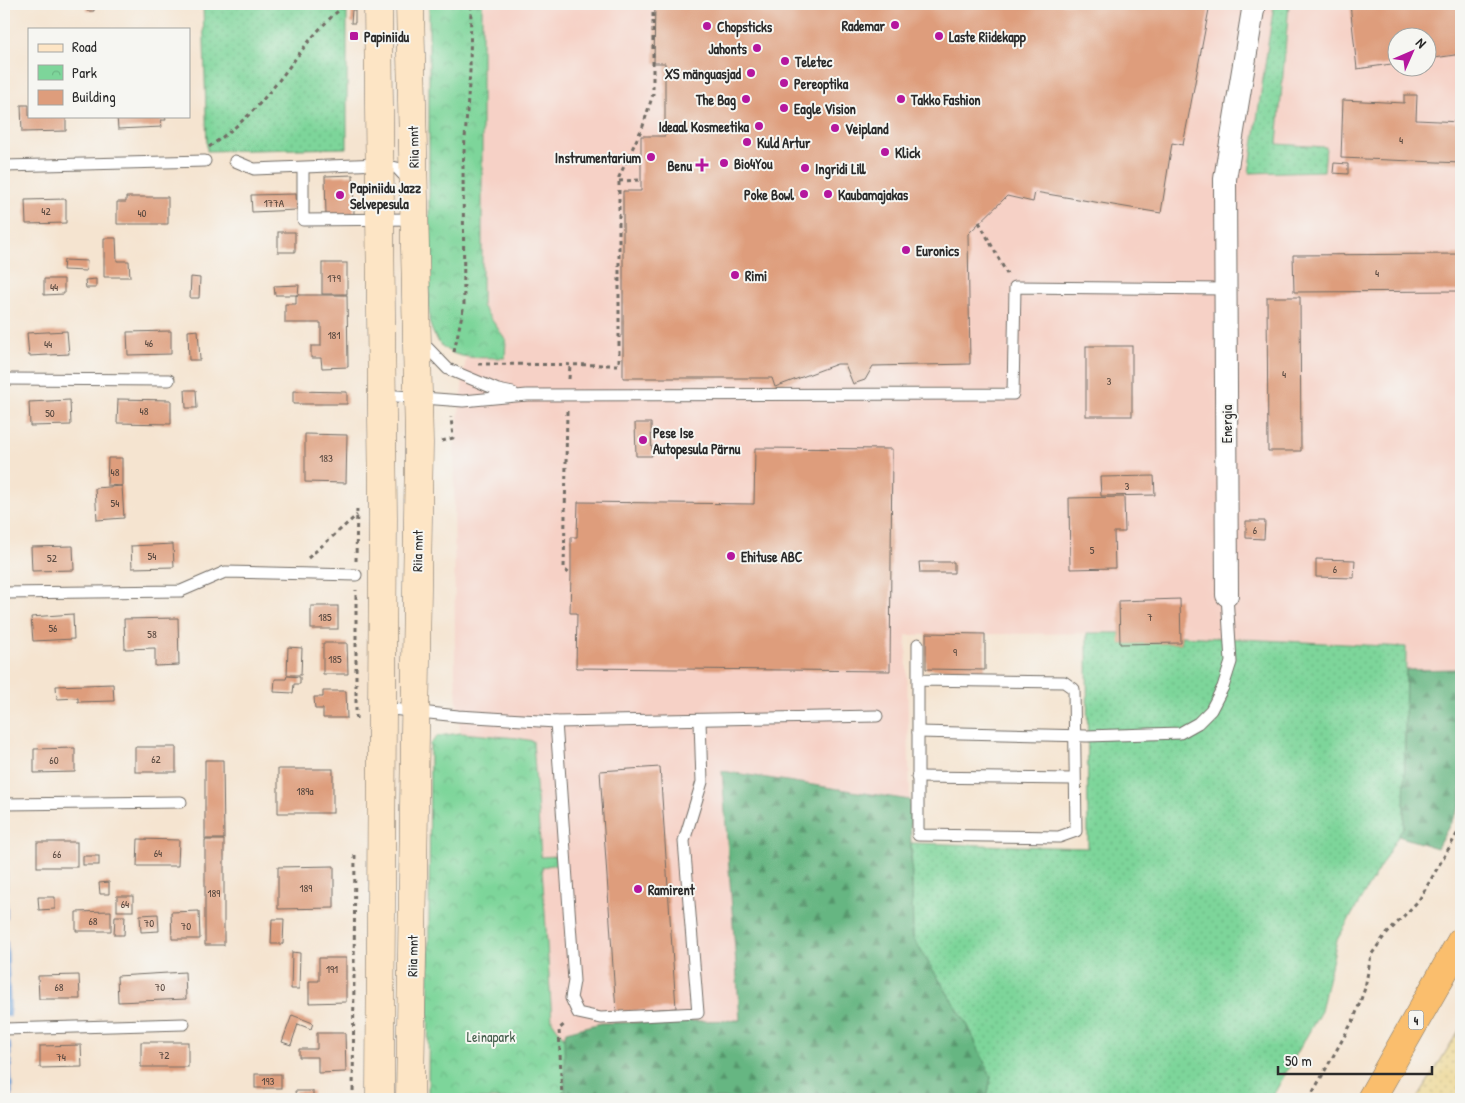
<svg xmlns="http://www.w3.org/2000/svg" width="1465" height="1103" font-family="'Patrick Hand',sans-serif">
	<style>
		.built { fill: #f6d1c6; fill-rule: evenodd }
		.grass { fill: url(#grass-dots); stroke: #548062 }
		.forest { fill: url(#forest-firs); stroke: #487056 }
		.sand { fill: url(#sand-dots); stroke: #8c8264 }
		.park { fill: url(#park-crowns); stroke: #548062 }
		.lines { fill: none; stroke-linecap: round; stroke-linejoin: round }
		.stream { stroke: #6a9dd5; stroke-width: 6 }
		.building { fill: #de9d7c }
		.service-casing { stroke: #726c65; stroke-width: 13 }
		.minor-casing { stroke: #726c65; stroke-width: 24 }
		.secondary-casing { stroke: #726c65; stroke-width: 29 }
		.trunk-casing { stroke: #726c65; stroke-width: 29 }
		.path { stroke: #726c65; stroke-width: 3; stroke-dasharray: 4 4; stroke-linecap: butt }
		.service { stroke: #fff; stroke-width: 11 }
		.minor { stroke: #fff; stroke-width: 22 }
		.secondary { stroke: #fde5c5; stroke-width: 28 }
		.trunk { stroke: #fabe6d; stroke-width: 28 }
		.poi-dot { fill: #b5179e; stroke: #f6f6f2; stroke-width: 2 }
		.labels { text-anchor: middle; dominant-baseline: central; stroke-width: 4; stroke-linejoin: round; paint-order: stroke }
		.number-label { font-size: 11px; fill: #58483f }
		.shield { fill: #f6f6f2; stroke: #686867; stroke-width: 1 }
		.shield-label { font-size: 12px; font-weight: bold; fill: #2b2b2b }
		.poi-label { font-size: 14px; font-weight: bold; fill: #2b2b2b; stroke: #f6f6f2; text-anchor: start }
		.street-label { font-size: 14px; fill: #2b2b2b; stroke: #f6f6f2 }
		.park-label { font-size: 14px; fill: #445e4c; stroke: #f6f6f2 }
	</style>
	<defs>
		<pattern id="grass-dots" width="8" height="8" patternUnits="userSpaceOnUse" patternTransform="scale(1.25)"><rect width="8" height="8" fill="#7dd59a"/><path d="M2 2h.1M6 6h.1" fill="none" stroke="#6cb785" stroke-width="1.8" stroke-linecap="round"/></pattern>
		<pattern id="forest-firs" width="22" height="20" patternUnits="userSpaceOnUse" patternTransform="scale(1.25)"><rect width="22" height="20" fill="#66b682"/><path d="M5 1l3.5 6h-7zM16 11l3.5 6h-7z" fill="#54946b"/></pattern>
		<pattern id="sand-dots" width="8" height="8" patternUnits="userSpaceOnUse" patternTransform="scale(1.25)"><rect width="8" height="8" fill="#eeda9e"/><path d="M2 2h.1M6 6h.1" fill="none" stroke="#cb8" stroke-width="1.8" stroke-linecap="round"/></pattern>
		<pattern id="park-crowns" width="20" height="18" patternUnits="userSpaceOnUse" patternTransform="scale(1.25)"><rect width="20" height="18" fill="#7dd59a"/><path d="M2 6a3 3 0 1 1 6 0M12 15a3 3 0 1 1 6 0" fill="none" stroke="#6cb785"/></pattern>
	</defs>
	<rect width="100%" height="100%" fill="#f6f6f2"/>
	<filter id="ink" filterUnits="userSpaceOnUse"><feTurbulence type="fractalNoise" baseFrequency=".02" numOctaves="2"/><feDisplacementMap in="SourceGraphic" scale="10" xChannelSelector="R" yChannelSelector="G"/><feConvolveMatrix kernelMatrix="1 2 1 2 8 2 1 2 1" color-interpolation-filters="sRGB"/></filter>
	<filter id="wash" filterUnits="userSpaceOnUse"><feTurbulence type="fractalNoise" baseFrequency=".0096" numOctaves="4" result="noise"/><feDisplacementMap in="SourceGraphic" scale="20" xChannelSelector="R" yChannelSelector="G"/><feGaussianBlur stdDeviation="1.12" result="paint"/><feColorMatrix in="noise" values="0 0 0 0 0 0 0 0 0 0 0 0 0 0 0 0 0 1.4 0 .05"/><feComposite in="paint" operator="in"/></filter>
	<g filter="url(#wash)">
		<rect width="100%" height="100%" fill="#f5e4d0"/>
		<!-- built -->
		<path class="built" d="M 482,4 L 1461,4 L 1461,669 L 1406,670 L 1406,647 L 1181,636 L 1180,599 L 1119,601 L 1120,633 L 906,635 L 910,800 L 722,772 L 740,1020 L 601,1023 L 576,1028 L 566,1032 L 564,1038 L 552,1021 L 542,866 L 557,864 L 556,856 L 541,857 L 533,741 L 517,738 L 461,733 L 458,716 L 455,673 L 454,451 L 466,357 L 505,358 L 506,340 L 482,307 ZM 1398,38 L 1428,38 L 1428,68 L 1398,68 Z"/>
		<!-- grass -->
		<g class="grass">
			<polygon points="203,4 347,4 347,148 207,151"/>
			<polygon points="1274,4 1289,4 1277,144 1326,147 1324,171 1249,173"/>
			<polygon points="1087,633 1120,633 1121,644 1181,643 1181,636 1406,647 1404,826 1337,940 1321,1011 1271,1099 987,1099 991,1077 968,1026 913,938 911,843 1088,848"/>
		</g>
		<!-- forest -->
		<g class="forest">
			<polygon points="1461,669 1461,804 1437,848 1398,836 1404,826 1406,670"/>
			<polygon points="722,771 910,800 913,938 968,1026 991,1077 987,1099 565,1099 564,1038 566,1032 601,1023 740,1020"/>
		</g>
		<!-- sand -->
		<polygon class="sand" points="1461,1026 1461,1099 1417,1099 1461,1027"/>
		<!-- park -->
		<g class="park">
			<path d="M 429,4 L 482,4 L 482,306 L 506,340 L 505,358 C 469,357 439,363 429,320 Z"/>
			<polygon points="461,733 517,738 533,741 541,857 556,856 557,864 542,867 552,1021 564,1038 565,1099 428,1099 430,744 438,736"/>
		</g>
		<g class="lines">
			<!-- stream -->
			<g class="stream">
				<polyline points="4,826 5,917"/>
				<polyline points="5,943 8,1014"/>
				<polyline points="8,1044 10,1099"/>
			</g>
		</g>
		<g id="blocks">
			<!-- building -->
			<g class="building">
				<polygon points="86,4 94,4 94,11 87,11"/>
				<polygon points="655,4 1210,4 1183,145 1172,143 1161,213 1035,192 1033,202 1007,196 968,234 970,364 873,366 865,380 853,384 845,364 837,364 775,387 772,378 623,378 623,191 641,191 641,136 665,136 665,63 654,63"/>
				<polygon points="1350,4 1461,4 1461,54 1428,59 1428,38 1398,38 1398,63 1357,69"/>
				<polygon points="352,10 355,10 355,23 351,23"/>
				<polygon points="1404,95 1417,95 1416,120 1461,122 1461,163 1341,158 1343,100 1404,103"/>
				<polygon points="21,105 29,105 29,116 66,116 66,131 22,132"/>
				<polygon points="117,116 165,116 166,120 161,120 162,127 118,129"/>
				<polygon points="1334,163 1348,164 1348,174 1333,173"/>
				<polygon points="353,175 354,214 326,215 325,176"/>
				<polygon points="296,194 297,210 252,212 251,195"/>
				<polygon points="126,197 168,197 168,224 117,224 117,202 126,202"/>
				<polygon points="66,199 66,223 26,224 25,200"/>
				<rect x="278" y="232" width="17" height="20"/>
				<polygon points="104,238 116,238 117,261 129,261 130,277 104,277"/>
				<polygon points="1461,254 1461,291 1294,292 1293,255"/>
				<polygon points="64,260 87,261 86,271 63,270"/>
				<rect x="322" y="263" width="25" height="31"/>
				<polygon points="191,277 200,278 199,298 190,298"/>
				<polygon points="44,279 64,279 64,294 44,295"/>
				<polygon points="96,279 96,288 86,288 85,280"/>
				<polygon points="299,285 298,295 275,295 274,286"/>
				<polygon points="296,295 347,295 348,367 322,368 321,358 311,358 311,346 321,346 321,323 285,323 285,304 296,304"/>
				<polygon points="1267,297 1300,297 1301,451 1268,451"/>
				<polygon points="198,330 200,360 189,360 188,331"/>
				<polygon points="67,331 69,354 29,356 27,333"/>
				<polygon points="171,331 171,354 128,355 127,332"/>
				<rect x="1086" y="346" width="46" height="70"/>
				<polygon points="185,390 196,390 197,408 186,408"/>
				<polygon points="293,391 347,392 347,404 293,404"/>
				<polygon points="118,399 171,400 171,424 117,423"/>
				<polygon points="70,400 71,425 30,426 29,402"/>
				<polygon points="635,423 651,423 652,456 636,456"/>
				<polygon points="305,434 347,435 346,483 305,482"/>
				<polygon points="755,448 892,449 890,671 576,668 577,613 570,613 571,575 571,537 577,537 578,502 754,504"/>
				<polygon points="108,458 122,458 122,486 107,485"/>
				<polygon points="1154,476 1155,495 1101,496 1100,477"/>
				<polygon points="122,486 124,518 97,520 95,488"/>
				<polygon points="1124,497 1125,532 1114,532 1115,568 1070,569 1069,498"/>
				<polygon points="1246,521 1265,521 1264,539 1246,538"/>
				<polygon points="173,544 174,567 132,568 131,546"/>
				<polygon points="73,546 74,570 32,571 31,547"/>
				<polygon points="1316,559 1355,560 1354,578 1316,577"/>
				<polygon points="919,562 954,562 954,573 920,573"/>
				<polygon points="1180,599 1181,643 1120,644 1119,601"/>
				<rect x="311" y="606" width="27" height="23"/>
				<polygon points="73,614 74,639 33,641 31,617"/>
				<polygon points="178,618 179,665 155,666 155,648 125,649 124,619"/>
				<polygon points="926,633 985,634 985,670 926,669"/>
				<polygon points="323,643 347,643 348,674 323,674"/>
				<polygon points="288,647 302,648 301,675 287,675"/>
				<polygon points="287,676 300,677 300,684 294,684 293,693 274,692 275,679 286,679"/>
				<polygon points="113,684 114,701 78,702 78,698 57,699 56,686"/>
				<polygon points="323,691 346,691 347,718 323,718 323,709 315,709 314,697 323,697"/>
				<rect x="135" y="747" width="41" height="25"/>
				<polygon points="75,748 75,772 34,773 34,749"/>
				<polygon points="205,760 223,760 224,839 205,839"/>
				<polygon points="660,767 676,1008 616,1012 600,771"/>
				<rect x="278" y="769" width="55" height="44"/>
				<polygon points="138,839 179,840 178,866 137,866"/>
				<rect x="205" y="840" width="19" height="105"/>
				<rect x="37" y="842" width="40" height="25"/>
				<rect x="83" y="856" width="16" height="9"/>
				<polygon points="334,866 334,908 278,909 278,867"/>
				<polygon points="109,882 109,894 100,894 99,883"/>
				<rect x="117" y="896" width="16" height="15"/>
				<polygon points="38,897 55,897 55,909 39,910"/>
				<polygon points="111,911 111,931 76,931 76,912"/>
				<polygon points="199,911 200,939 172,939 171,912"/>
				<polygon points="158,914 159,931 141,932 140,915"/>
				<polygon points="115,916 125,916 124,935 114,935"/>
				<polygon points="272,919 284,919 283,944 271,944"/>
				<polygon points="292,952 300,953 299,989 291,989"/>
				<polygon points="319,958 346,958 346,1002 309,1003 309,981 319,981"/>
				<polygon points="185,972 186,999 118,1002 117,976"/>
				<polygon points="79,975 80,999 39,999 38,976"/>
				<polygon points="292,1015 313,1023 311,1029 298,1024 291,1045 282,1042"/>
				<polygon points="317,1033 345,1033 346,1072 318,1073 318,1057 299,1057 299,1049 317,1049"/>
				<rect x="141" y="1042" width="47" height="25"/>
				<polygon points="81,1045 82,1067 40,1068 40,1046"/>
				<rect x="255" y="1074" width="26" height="14"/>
				<polygon points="295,1091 313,1091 313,1099 296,1099"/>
			</g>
		</g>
	</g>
	<g filter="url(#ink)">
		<use href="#blocks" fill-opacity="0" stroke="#726c65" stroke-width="1"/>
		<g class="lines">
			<defs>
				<g id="service">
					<polyline points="235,161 254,169 380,164 397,168 410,182"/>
					<polyline points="4,166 205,161"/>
					<polyline points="303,169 303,220 414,219"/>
					<polyline points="421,341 448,369 498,390 513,393"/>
					<polyline points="4,379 169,380"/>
					<polyline points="383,395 463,401 527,395 1013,394 1015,287 1225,289"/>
					<polyline points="4,593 181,591 225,572 356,575"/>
					<polyline points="918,644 918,835 1059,837 1076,831 1074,689 1064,682 918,680"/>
					<polyline points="382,708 458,716 556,722 877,716"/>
					<polyline points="556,722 574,981 571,998 578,1013 601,1018 698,1013 684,841 702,782 700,721"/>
					<polyline points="918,732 1087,736 1180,733 1198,723 1211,710 1223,687 1231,662 1227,595"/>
					<polyline points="917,777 1074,779"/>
					<polyline points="4,804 181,802"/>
					<polyline points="4,1029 184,1024"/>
				</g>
				<polyline id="minor" points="1227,595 1225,179 1254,4"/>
				<g id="secondary">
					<polyline points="378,4 383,518 380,1099"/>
					<polyline points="410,4 419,443 410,1099"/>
				</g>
				<polyline id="trunk" points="1371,1099 1461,941"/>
			</defs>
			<!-- service casing -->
			<use href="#service" class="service-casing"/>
			<!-- minor casing -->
			<use href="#minor" class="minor-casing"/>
			<!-- secondary casing -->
			<use href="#secondary" class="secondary-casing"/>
			<!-- trunk casing -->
			<use href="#trunk" class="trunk-casing"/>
			<!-- path -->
			<g class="path">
				<path d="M 209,147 C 230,132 250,116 266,96 C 295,63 310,32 347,4"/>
				<polyline points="619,181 641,180"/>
				<polyline points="979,222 1007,274"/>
				<polyline points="454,352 464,305 463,166 470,71 471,4"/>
				<polyline points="478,364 619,365 619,177 643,126 653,94 653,4"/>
				<polyline points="569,379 570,365"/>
				<polyline points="567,411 564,569 571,575"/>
				<polyline points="442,441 453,438 451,417"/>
				<polyline points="308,558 357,515"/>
				<polyline points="356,561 357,507"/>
				<polyline points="356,719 356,590"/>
				<polyline points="353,1099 355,852"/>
				<polyline points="562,1099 559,1029 566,1023"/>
				<polyline points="1309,1099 1354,1019 1365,988 1371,955 1383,938 1419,900 1461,827"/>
			</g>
			<!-- service -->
			<use href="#service" class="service"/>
			<!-- minor -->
			<use href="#minor" class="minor"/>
			<!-- secondary -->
			<use href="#secondary" class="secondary"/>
			<!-- trunk -->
			<use href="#trunk" class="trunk"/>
		</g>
	</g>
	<!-- markers -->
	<g class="poi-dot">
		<circle cx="895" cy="25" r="5"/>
		<circle cx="707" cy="26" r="5"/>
		<rect x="349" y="31" width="10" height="10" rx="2.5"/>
		<circle cx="939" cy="36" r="5"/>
		<circle cx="757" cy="48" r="5"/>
		<circle cx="785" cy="61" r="5"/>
		<circle cx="751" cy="73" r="5"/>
		<circle cx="784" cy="83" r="5"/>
		<circle cx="746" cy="99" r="5"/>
		<circle cx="901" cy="99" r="5"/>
		<circle cx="784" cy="108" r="5"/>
		<circle cx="759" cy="126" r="5"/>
		<circle cx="835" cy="128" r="5"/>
		<circle cx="747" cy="142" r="5"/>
		<circle cx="885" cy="152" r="5"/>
		<circle cx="651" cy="157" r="5"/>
		<circle cx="724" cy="163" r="5"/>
		<path d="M699.5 157.5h5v5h5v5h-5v5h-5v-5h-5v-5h5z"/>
		<circle cx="805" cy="168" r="5"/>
		<circle cx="804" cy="194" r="5"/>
		<circle cx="828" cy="194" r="5"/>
		<circle cx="340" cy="195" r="5"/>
		<circle cx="906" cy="250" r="5"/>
		<circle cx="735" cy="275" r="5"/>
		<circle cx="643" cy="440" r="5"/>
		<circle cx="731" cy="556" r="5"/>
		<circle cx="638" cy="889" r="5"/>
	</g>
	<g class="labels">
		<!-- number labels -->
		<g class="number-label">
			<text x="1401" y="140">4</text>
			<text x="274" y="203">177A</text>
			<text x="46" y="211">42</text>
			<text x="142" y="213">40</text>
			<text x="1377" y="273">4</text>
			<text x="334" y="278">179</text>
			<text x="54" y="287">44</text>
			<text x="334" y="335">181</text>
			<text x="149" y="343">46</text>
			<text x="48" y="344">44</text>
			<text x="1284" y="374">4</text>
			<text x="1109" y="381">3</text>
			<text x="144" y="411">48</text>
			<text x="50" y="413">50</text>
			<text x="326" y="458">183</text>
			<text x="115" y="472">48</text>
			<text x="1127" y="486">3</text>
			<text x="115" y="503">54</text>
			<text x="1255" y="530">6</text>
			<text x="1092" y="550">5</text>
			<text x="152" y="556">54</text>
			<text x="52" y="558">52</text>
			<text x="1335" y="569">6</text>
			<text x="325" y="617">185</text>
			<text x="1150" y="617">7</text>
			<text x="53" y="628">56</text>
			<text x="152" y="634">58</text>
			<text x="955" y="652">9</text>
			<text x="335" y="659">185</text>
			<text x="156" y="759">62</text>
			<text x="54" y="760">60</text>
			<text x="305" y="791">189a</text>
			<text x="158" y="853">64</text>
			<text x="57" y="854">66</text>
			<text x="306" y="888">189</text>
			<text x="214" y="893">189</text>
			<text x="125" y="904">64</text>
			<text x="93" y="921">68</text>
			<text x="149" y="923">70</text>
			<text x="186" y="926">70</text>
			<text x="332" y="969">191</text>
			<text x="59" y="987">68</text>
			<text x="160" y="987">70</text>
			<text x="164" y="1055">72</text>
			<text x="61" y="1057">74</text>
			<text x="268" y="1081">193</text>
		</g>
		<!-- shield labels -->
		<rect class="shield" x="1408.5" y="1010.5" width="15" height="19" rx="4"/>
		<g class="shield-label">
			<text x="1416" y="1020">4</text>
		</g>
		<!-- poi labels -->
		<g class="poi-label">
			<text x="885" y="25" text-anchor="end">Rademar</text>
			<text x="717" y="26">Chopsticks</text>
			<text x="364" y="36">Papiniidu</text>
			<text x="949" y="36">Laste Riidekapp</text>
			<text x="747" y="48" text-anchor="end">Jahonts</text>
			<text x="795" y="61">Teletec</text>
			<text x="741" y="73" text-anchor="end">XS mänguasjad</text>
			<text x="794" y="83">Pereoptika</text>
			<text x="736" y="99" text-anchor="end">The Bag</text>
			<text x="911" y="99">Takko Fashion</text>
			<text x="794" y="108">Eagle Vision</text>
			<text x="749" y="126" text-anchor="end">Ideaal Kosmeetika</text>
			<text x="845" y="128">Veipland</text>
			<text x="757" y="142">Kuld Artur</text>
			<text x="895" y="152">Klick</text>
			<text x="641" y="157" text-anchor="end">Instrumentarium</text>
			<text x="734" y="163">Bio4You</text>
			<text x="692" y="165" text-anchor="end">Benu</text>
			<text x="815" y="168">Ingridi Lill</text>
			<text x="350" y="187">Papiniidu Jazz<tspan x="350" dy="16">Selvepesula</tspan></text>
			<text x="794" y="194" text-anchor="end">Poke Bowl</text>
			<text x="838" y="194">Kaubamajakas</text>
			<text x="916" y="250">Euronics</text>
			<text x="745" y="275">Rimi</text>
			<text x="653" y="432">Pese Ise<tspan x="653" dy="16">Autopesula Pärnu</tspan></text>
			<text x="741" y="556">Ehituse ABC</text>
			<text x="648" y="889">Ramirent</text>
		</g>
		<!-- street labels -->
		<g class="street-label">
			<text transform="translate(413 147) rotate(-91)">Riia mnt</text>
			<text transform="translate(1226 424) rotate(-90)">Energia</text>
			<text transform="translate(417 551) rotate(-89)">Riia mnt</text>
			<text transform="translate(412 956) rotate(-89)">Riia mnt</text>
		</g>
		<!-- park labels -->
		<g class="park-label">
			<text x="491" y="1036">Leinapark</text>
		</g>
	</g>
	<!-- margin -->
	<rect width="1465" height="1103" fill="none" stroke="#f6f6f2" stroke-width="20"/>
	<!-- legend -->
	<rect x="28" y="28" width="162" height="90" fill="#f6f6f2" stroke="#a5a5a2"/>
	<rect x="38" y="44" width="25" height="8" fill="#fde5c5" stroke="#a5a5a2"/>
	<text x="72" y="52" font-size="15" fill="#2b2b2b">Road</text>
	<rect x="38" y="65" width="25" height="15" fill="url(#park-crowns)" stroke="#a5a5a2"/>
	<text x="72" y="78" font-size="15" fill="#2b2b2b">Park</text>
	<rect x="38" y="90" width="25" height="15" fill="#de9d7c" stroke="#a5a5a2"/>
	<text x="72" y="102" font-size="15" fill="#2b2b2b">Building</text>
	<!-- north arrow -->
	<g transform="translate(1412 52) rotate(45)"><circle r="24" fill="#f6f6f2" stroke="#a5a5a2"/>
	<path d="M0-4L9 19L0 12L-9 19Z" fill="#b5179e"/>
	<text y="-8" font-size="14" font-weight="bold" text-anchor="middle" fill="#2b2b2b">N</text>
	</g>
	<!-- scale -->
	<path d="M1278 1066v8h154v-8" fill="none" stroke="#2b2b2b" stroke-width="2.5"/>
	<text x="1285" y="1066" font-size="15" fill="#2b2b2b" stroke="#f6f6f2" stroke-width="4" paint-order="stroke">50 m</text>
</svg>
